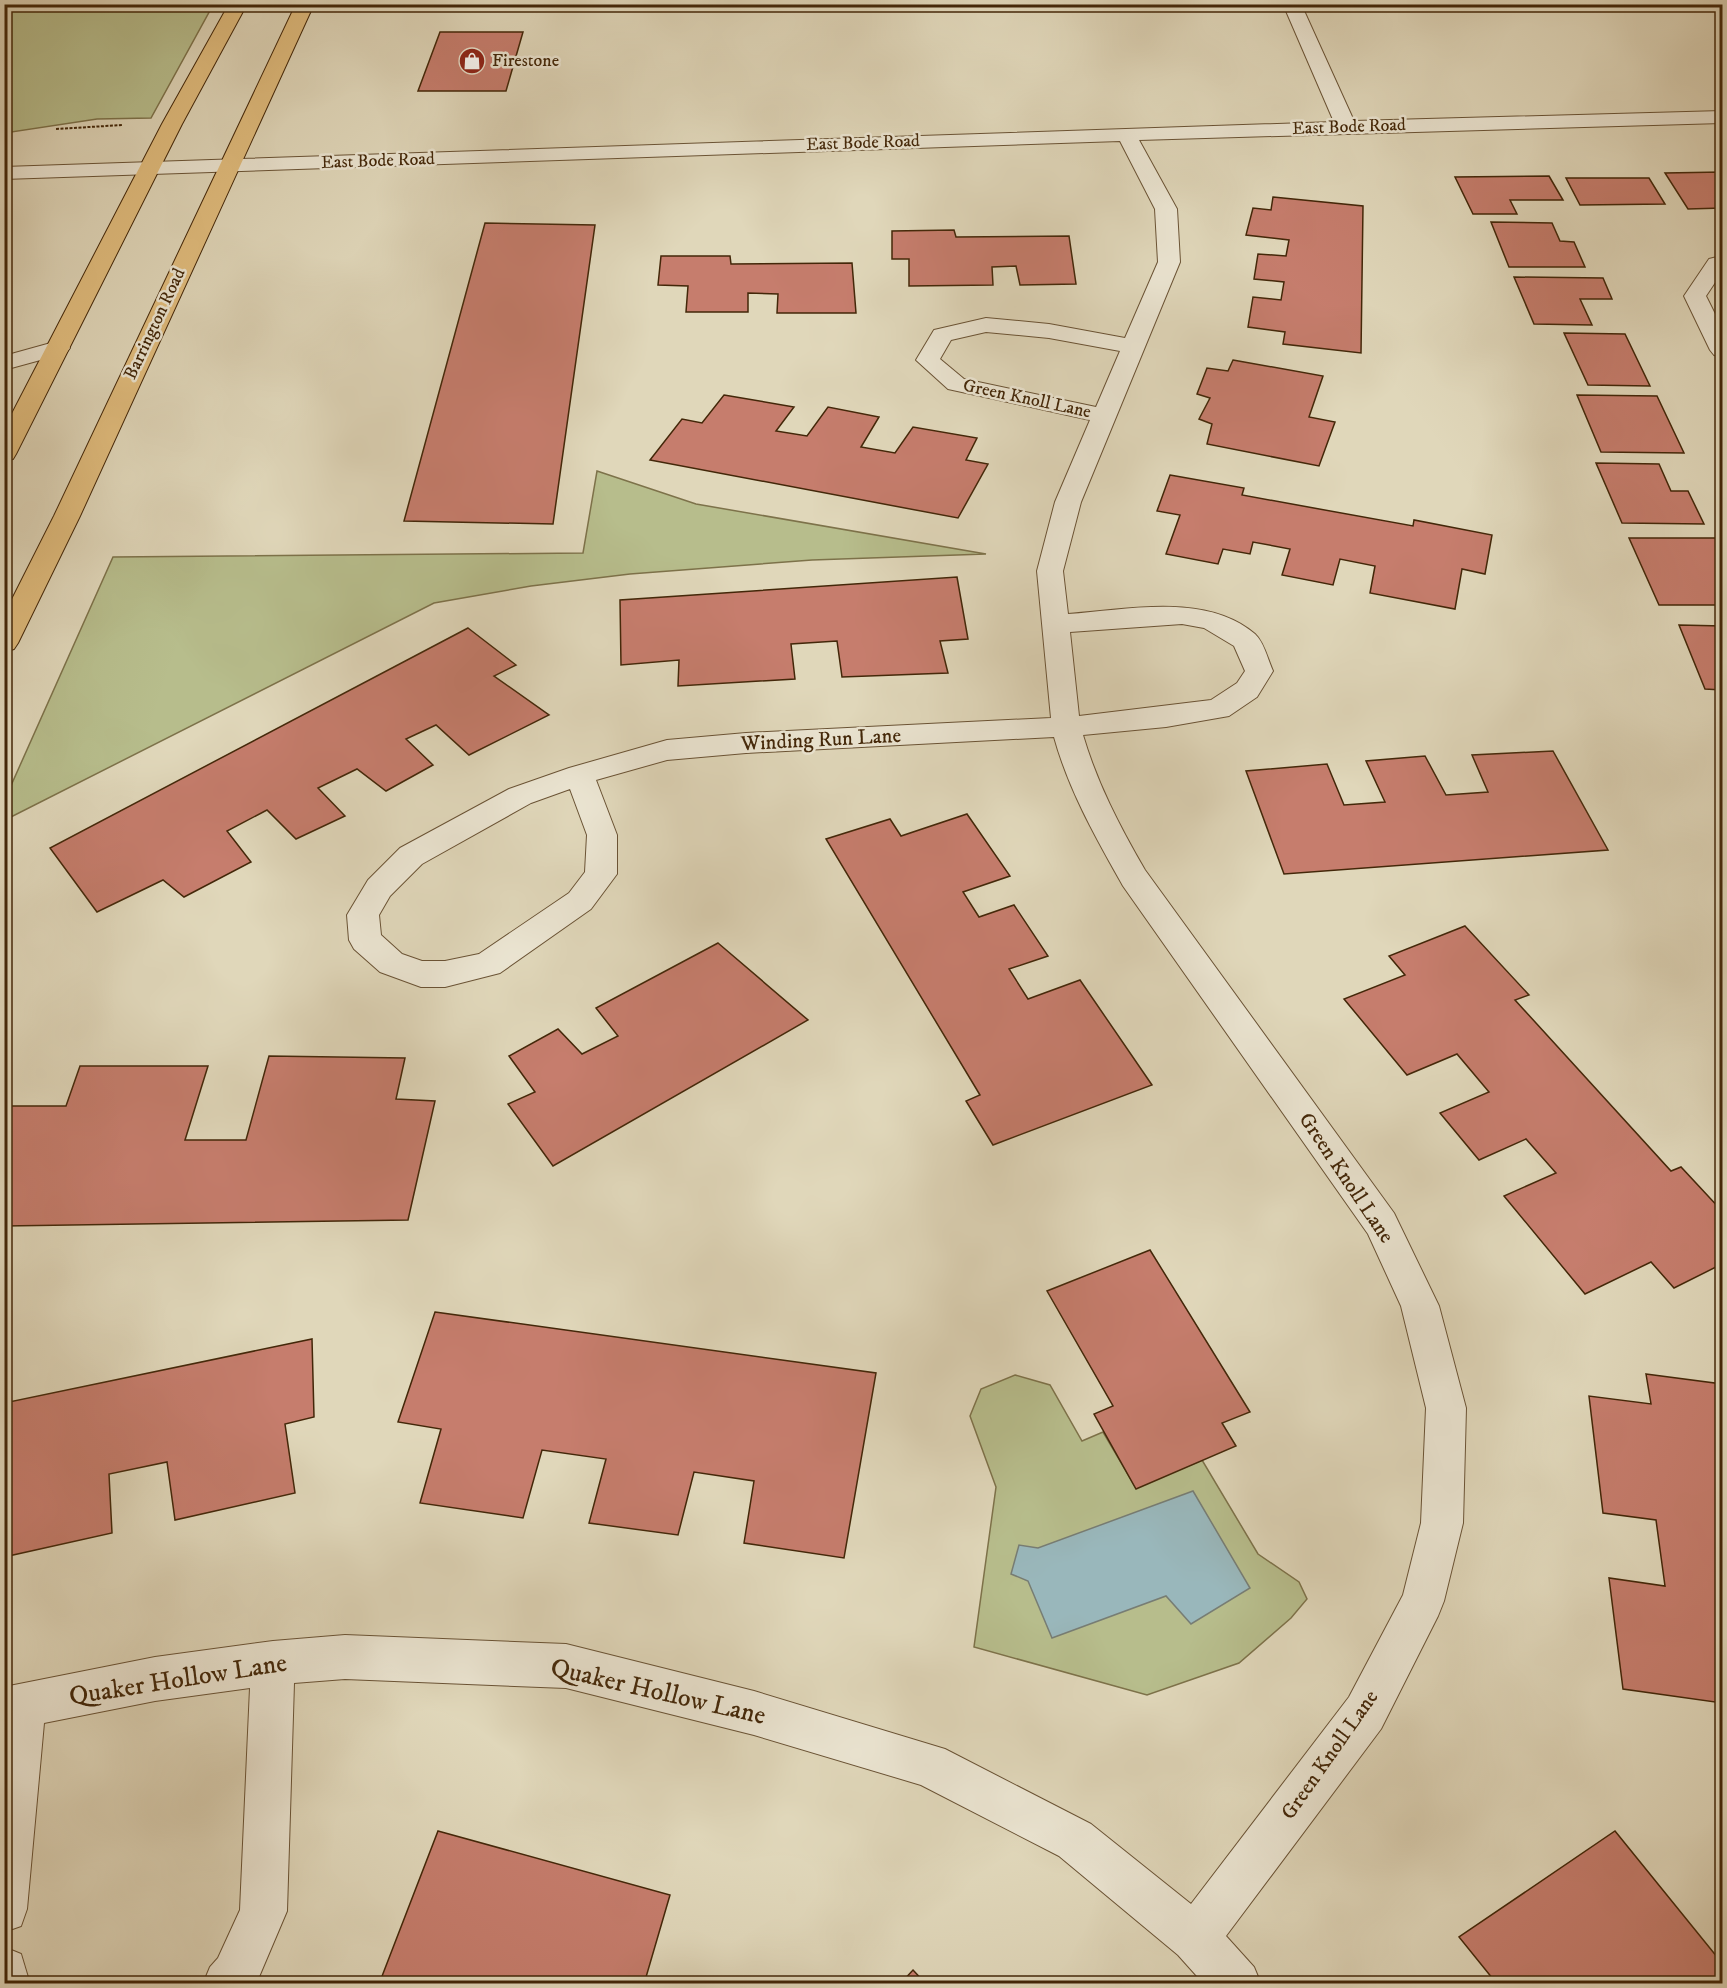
<svg xmlns="http://www.w3.org/2000/svg" width="1727" height="1988" font-family="'IM FELL DW Pica',serif">
	<style>
		.green { fill: #b7bd8c; stroke: #7d724a; stroke-width: 1.5 }
		.water { fill: #99b7bb; stroke: #777d74; stroke-width: 1.5 }
		.building { fill: #c67d6d; stroke: #432709; stroke-width: 1.5 }
		.lines { fill: none; stroke-linecap: round; stroke-linejoin: round }
		.minor-casing { stroke: #6a5335; stroke-width: 2 }
		.major-casing { stroke: #432709; stroke-width: 2 }
		.path { stroke: #432709; stroke-width: 2; stroke-dasharray: 3 1.5; stroke-linecap: butt }
		.minor { fill: #ebe5d2; fill-rule: evenodd }
		.major { fill: #e0bc7d; fill-rule: evenodd }
		.labels { text-anchor: middle; dominant-baseline: central; stroke-width: 5; stroke-linejoin: round; paint-order: stroke }
		.far-poi-label { font-size: 18px; fill: #432709; stroke: #ebe5d2; text-anchor: start }
		.far-street-label { font-size: 18px; fill: #432709; stroke: #ebe5d2 }
		.street-label { font-size: 21px; fill: #432709; stroke: #ebe5d2 }
		.near-street-label { font-size: 26px; fill: #432709; stroke: #ebe5d2 }
	</style>
	<rect width="100%" height="100%" fill="#e0d7ba"/>
	<filter id="stains"><feTurbulence type="fractalNoise" baseFrequency=".00333" numOctaves="4"/><feColorMatrix values="0 0 0 0 .2 0 0 0 0 .09 0 0 0 0 .02 0 0 0 .5 -.17"/></filter>
	<radialGradient id="worn" r=".72"><stop offset=".6" stop-color="#630" stop-opacity="0"/><stop offset="1" stop-color="#630" stop-opacity=".3"/></radialGradient>
	<!-- green -->
	<g class="green">
		<polygon points="5,4 213,4 213,5 151,118 97,119 5,133"/>
		<polygon points="597,471 696,504 986,554 812,560 630,574 531,586 434,603 5,820 5,799 113,557 583,553"/>
		<polygon points="1015,1375 1050,1385 1082,1441 1103,1432 1136,1488 1202,1460 1258,1554 1299,1582 1307,1599 1291,1618 1239,1663 1147,1695 974,1647 996,1487 970,1416 981,1389"/>
	</g>
	<!-- water -->
	<polygon class="water" points="1193,1491 1250,1588 1191,1624 1166,1596 1052,1638 1028,1581 1011,1574 1019,1545 1038,1548"/>
	<!-- building -->
	<g class="building">
		<polygon points="440,32 523,32 506,91 418,91"/>
		<polygon points="1722,172 1722,208 1688,209 1665,173"/>
		<polygon points="1549,176 1563,200 1510,200 1517,214 1473,214 1455,177"/>
		<polygon points="1566,178 1649,178 1665,204 1580,205"/>
		<polygon points="1273,197 1363,206 1361,353 1283,344 1285,332 1248,327 1253,297 1281,300 1284,282 1254,279 1258,254 1286,256 1289,240 1246,235 1253,208 1271,210"/>
		<polygon points="1491,222 1552,223 1560,241 1574,242 1585,267 1509,267"/>
		<polygon points="485,223 595,225 553,524 404,521"/>
		<polygon points="954,230 956,237 1069,236 1076,284 1020,285 1016,266 992,267 993,285 909,286 909,259 892,259 892,231"/>
		<polygon points="661,256 730,256 731,264 852,263 856,313 777,313 778,294 748,293 748,312 686,312 688,286 658,285"/>
		<polygon points="1514,277 1603,278 1612,299 1580,299 1592,325 1534,324"/>
		<polygon points="1564,333 1625,334 1650,386 1588,385"/>
		<polygon points="1233,360 1323,376 1309,417 1335,422 1319,466 1207,444 1212,424 1199,419 1210,398 1197,394 1207,368 1228,371"/>
		<polygon points="724,395 794,407 776,431 807,436 828,407 879,417 861,447 895,453 913,427 977,438 966,460 988,464 958,518 650,460 682,419 702,423"/>
		<polygon points="1577,395 1657,396 1684,453 1601,452"/>
		<polygon points="1596,463 1659,464 1671,491 1688,491 1704,524 1622,523"/>
		<polygon points="1170,475 1244,488 1242,495 1413,526 1414,520 1492,535 1485,574 1462,569 1455,609 1370,593 1375,566 1340,559 1333,585 1282,575 1290,549 1253,542 1250,554 1223,549 1218,564 1166,554 1180,515 1157,511"/>
		<polygon points="1629,538 1718,538 1722,547 1722,605 1659,605"/>
		<polygon points="957,577 968,639 940,641 948,673 842,677 837,641 791,644 795,679 678,686 679,660 621,665 620,600"/>
		<polygon points="1679,625 1722,626 1722,690 1705,689"/>
		<polygon points="468,628 516,665 494,676 549,715 469,755 436,725 406,739 433,765 386,791 357,769 318,788 345,816 296,839 267,810 227,831 251,862 184,897 163,880 97,912 50,848"/>
		<polygon points="1553,751 1608,850 1284,874 1246,771 1327,764 1344,805 1385,802 1366,761 1425,756 1446,795 1488,792 1472,755"/>
		<polygon points="967,814 1010,876 963,892 979,917 1014,905 1048,956 1009,969 1028,999 1080,980 1152,1085 993,1145 966,1101 980,1095 826,839 890,819 901,836"/>
		<polygon points="1465,926 1529,995 1515,1000 1671,1171 1681,1167 1722,1211 1722,1264 1674,1288 1651,1262 1585,1294 1504,1196 1556,1173 1526,1139 1479,1160 1440,1113 1489,1092 1457,1054 1407,1075 1344,999 1405,975 1389,956"/>
		<polygon points="718,943 808,1020 553,1166 508,1104 535,1092 509,1056 558,1029 582,1054 618,1036 596,1008"/>
		<polygon points="269,1056 405,1058 396,1099 435,1101 408,1220 4,1226 4,1106 66,1106 80,1066 208,1066 185,1140 246,1140"/>
		<polygon points="1150,1250 1250,1412 1222,1423 1236,1446 1136,1489 1094,1414 1113,1406 1047,1291"/>
		<polygon points="435,1312 876,1373 844,1558 744,1543 754,1481 694,1472 678,1535 589,1523 606,1459 542,1450 523,1518 420,1503 441,1429 398,1422"/>
		<polygon points="312,1339 314,1417 285,1424 295,1493 175,1520 167,1462 109,1474 112,1533 4,1557 4,1403"/>
		<polygon points="1646,1374 1722,1384 1722,1703 1623,1689 1609,1578 1665,1586 1656,1520 1603,1513 1589,1396 1651,1404"/>
		<polygon points="438,1831 670,1895 644,1984 379,1984"/>
		<polygon points="1615,1831 1722,1963 1722,1984 1497,1984 1459,1937"/>
		<polygon points="913,1970 926,1984 900,1984"/>
	</g>
	<g class="lines">
		<defs>
			<g id="minor">
				<path d="M 1283,4 L 1301,4 L 1354,121 L 1722,111 L 1722,123 L 1139,140 L 1177,209 L 1180,262 L 1081,502 L 1063,571 L 1068,614 C 1127,610 1206,592 1255,634 C 1264,642 1268,660 1273,671 L 1257,697 L 1229,716 L 1166,727 L 1083,735 C 1097,783 1120,827 1145,870 L 1394,1213 L 1439,1306 L 1466,1408 L 1463,1523 L 1444,1601 L 1438,1616 L 1381,1729 L 1226,1936 L 1254,1967 L 1261,1984 L 1204,1984 L 1178,1955 L 1059,1856 L 921,1785 L 754,1735 L 566,1688 L 345,1679 L 294,1683 L 287,1911 L 256,1984 L 203,1984 L 210,1967 L 218,1958 L 240,1910 L 250,1688 L 155,1701 L 44,1723 L 27,1909 L 21,1926 L 4,1932 L 4,1687 L 155,1657 L 273,1641 L 345,1635 L 566,1644 L 754,1691 L 945,1749 L 1091,1824 L 1191,1904 L 1349,1697 L 1403,1595 L 1421,1523 L 1426,1408 L 1401,1306 L 1368,1234 L 1123,886 C 1096,838 1069,791 1054,737 L 746,753 L 667,760 L 596,780 L 617,835 L 617,874 L 591,909 L 500,973 L 445,987 L 421,987 L 380,972 L 354,949 L 349,940 L 347,915 L 368,880 L 400,848 L 509,789 L 569,768 L 667,740 L 746,733 L 1051,718 L 1037,571 L 1055,502 L 1090,420 L 948,389 L 916,360 L 934,330 L 986,318 L 1049,324 L 1125,338 L 1158,262 L 1155,209 L 1120,141 L 4,179 L 4,167 L 1334,122 ZM 986,332 L 1049,338 L 1120,351 L 1096,407 L 964,379 L 940,359 L 951,340 ZM 1182,624 L 1204,628 L 1234,646 L 1245,671 L 1237,683 L 1211,700 L 1079,716 L 1070,632 ZM 570,789 L 587,835 L 585,872 L 569,893 L 479,954 L 445,961 L 422,961 L 402,954 L 381,935 L 379,915 L 390,896 L 422,864 L 531,803 Z"/>
				<polygon points="1717,257 1722,259 1722,272 1706,296 1722,328 1722,357 1714,355 1710,350 1684,296 1709,259"/>
				<polygon points="58,341 66,343 70,348 66,353 4,370 4,356"/>
				<polygon points="4,1947 21,1954 30,1984 4,1984"/>
			</g>
			<g id="major">
				<polygon points="229,4 247,4 182,124 16,454 13,459 4,461 4,429 162,124"/>
				<polygon points="296,4 314,4 80,516 18,643 14,649 4,652 4,615 54,516"/>
			</g>
		</defs>
		<!-- minor casing -->
		<use href="#minor" class="minor-casing"/>
		<!-- major casing -->
		<use href="#major" class="major-casing"/>
		<!-- path -->
		<polyline class="path" points="56,129 123,125"/>
		<!-- minor -->
		<use href="#minor" class="minor"/>
		<!-- major -->
		<use href="#major" class="major"/>
	</g>
	<!-- icons -->
	<defs>
		<symbol id="shop-disc" viewBox="-11 -11 22 22"><circle r="9.5" fill="#8f2418" stroke="#ebe5d2"/><path d="M-5-2.5h2.3a2.7 3.5 0 0 1 5.4 0H5L5.5 6h-11ZM-1.5-2.5h3a1.5 2.3 0 0 0-3 0Z" fill="#fff"/></symbol>
	</defs>
	<g fill-rule="evenodd">
		<use href="#shop-disc" x="457" y="46" width="30" height="30"/>
	</g>
	<g class="labels">
		<!-- far-poi labels -->
		<g class="far-poi-label">
			<text x="492" y="61">Firestone</text>
		</g>
		<!-- far-street labels -->
		<g class="far-street-label">
			<text transform="translate(1349 127) rotate(-2)">East Bode Road</text>
			<text transform="translate(863 143) rotate(-2)">East Bode Road</text>
			<text transform="translate(378 161) rotate(-2)">East Bode Road</text>
			<text transform="translate(155 324) rotate(-65)">Barrington Road</text>
			<text transform="translate(1027 399) rotate(12)">Green Knoll Lane</text>
		</g>
		<!-- street labels -->
		<g class="street-label">
			<text transform="translate(821 740) rotate(-3)">Winding Run Lane</text>
			<text transform="translate(1346 1178) rotate(56)">Green Knoll Lane</text>
			<text transform="translate(1330 1755) rotate(-55)">Green Knoll Lane</text>
		</g>
		<!-- near-street labels -->
		<g class="near-street-label">
			<text transform="translate(178 1680) rotate(-9)">Quaker Hollow Lane</text>
			<text transform="translate(658 1692) rotate(13)">Quaker Hollow Lane</text>
		</g>
	</g>
	<!-- margin -->
	<rect width="1727" height="1988" fill="none" stroke="#e0d7ba" stroke-width="24"/>
	<rect x="6" y="6" width="1715" height="1976" fill="none" stroke="#432709" stroke-width="3"/>
	<rect x="12" y="12" width="1703" height="1964" fill="none" stroke="#432709" stroke-width="1.5"/>
	<rect width="100%" height="100%" filter="url(#stains)"/>
	<rect width="100%" height="100%" fill="url(#worn)"/>
</svg>
